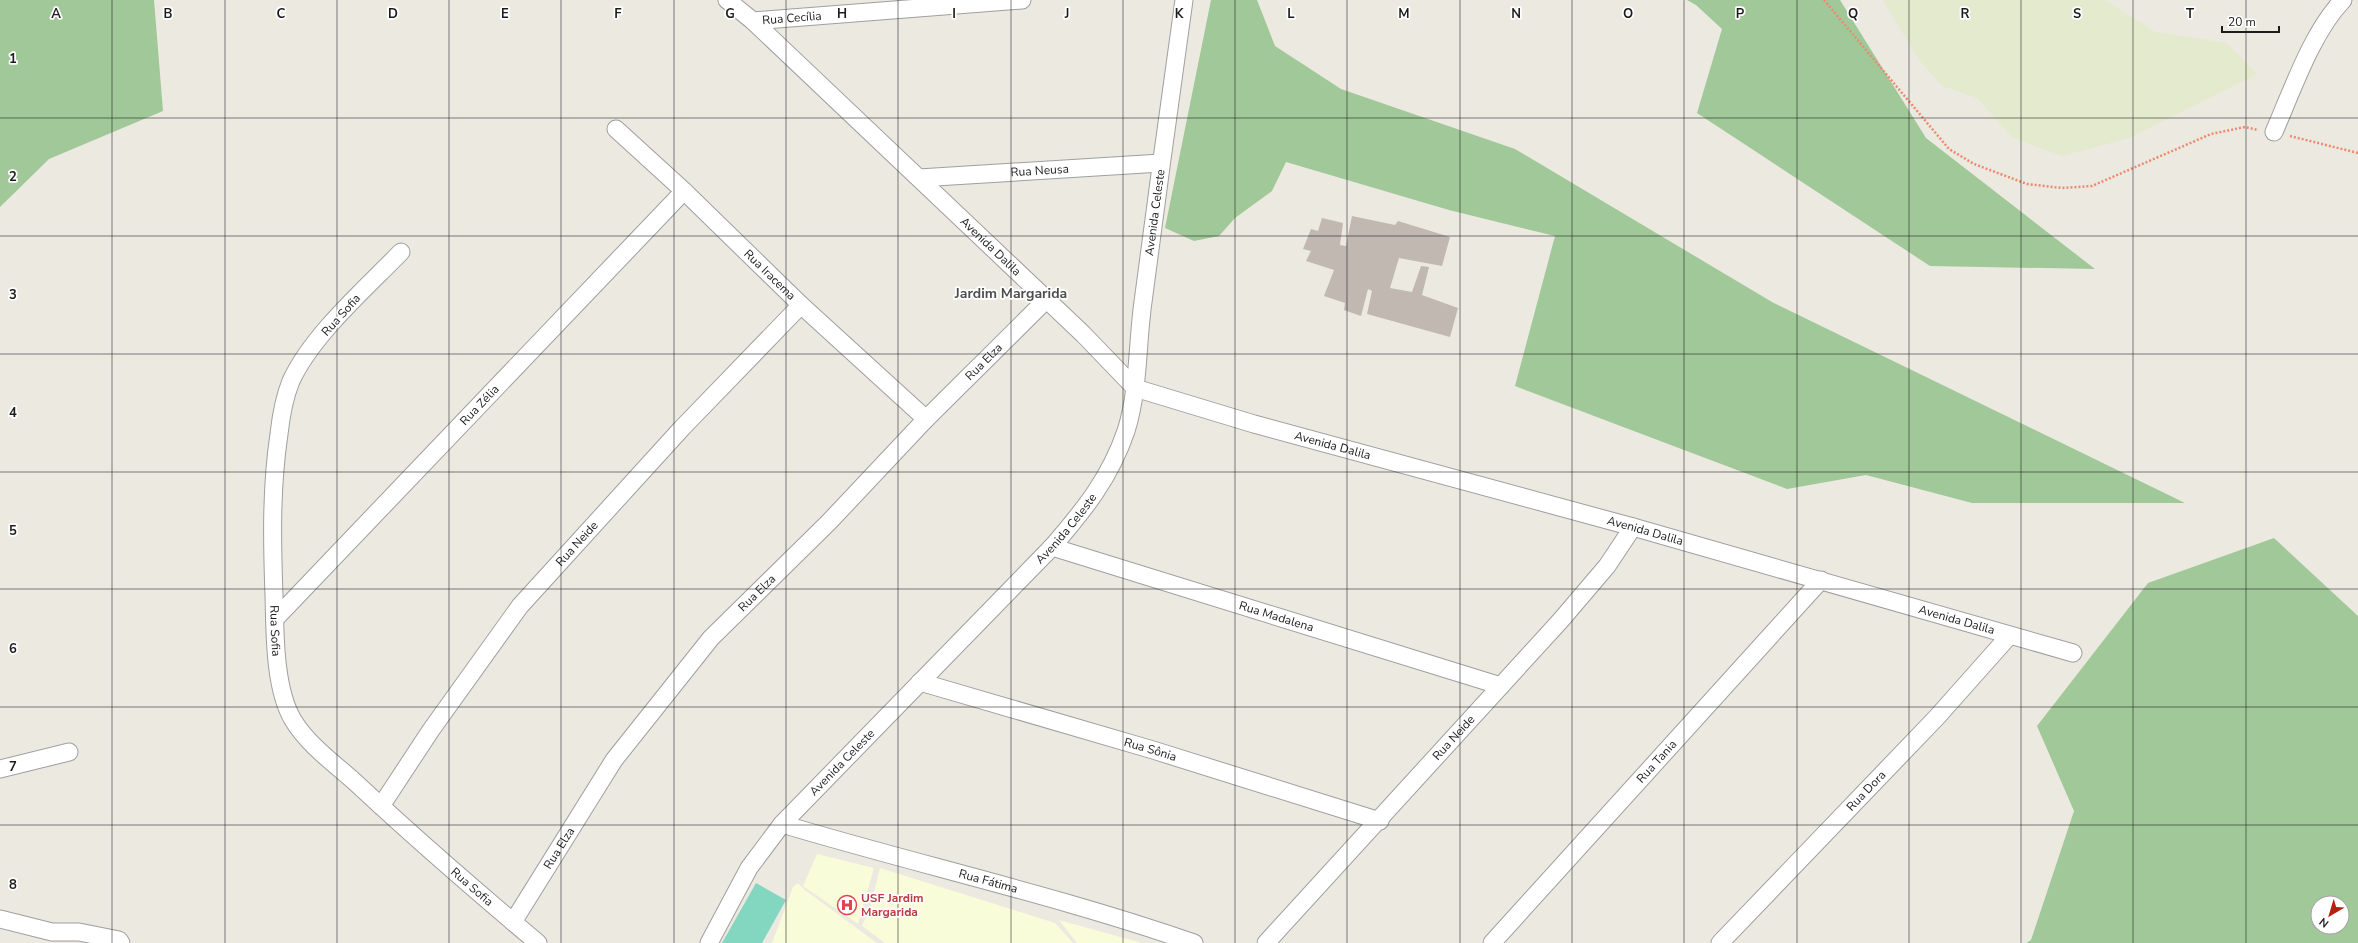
<svg xmlns="http://www.w3.org/2000/svg" width="2358" height="943" font-family="'Nunito Sans',sans-serif">
	<style>
		.education { fill: #f8fcd9 }
		.farmland { fill: #e4eacd }
		.forest { fill: #a1c898; fill-rule: evenodd }
		.pitch { fill: #83d6bf }
		.building { fill: #c0b8b1 }
		.lines { fill: none; stroke-linecap: round; stroke-linejoin: round }
		.minor-casing { stroke: #9f9f9f; stroke-width: 19 }
		.path { stroke: #ee896f; stroke-width: 2.5; stroke-dasharray: 2 2; stroke-linecap: butt }
		.minor { stroke: #fff; stroke-width: 17 }
		.grid { fill: none; stroke: #1b1b1b; stroke-width: 1; stroke-opacity: 0.55 }
		.labels { text-anchor: middle; dominant-baseline: central; stroke-width: 3.5; stroke-linejoin: round; paint-order: stroke }
		.street-label { font-size: 12px; fill: #1b1b1b; stroke: #fff }
		.health-label { font-size: 12px; font-weight: bold; fill: #be3a42; stroke: #fff; text-anchor: start }
		.quarter-label { font-size: 14px; font-weight: bold; fill: #4e4e4e; stroke: #fff }
		.grid-label { font-size: 13px; text-anchor: middle; font-weight: bold; fill: #1b1b1b; stroke: #fff; stroke-width: 3.5; stroke-linejoin: round; paint-order: stroke }
	</style>
	<rect width="100%" height="100%" fill="#ece9e1"/>
	<!-- education -->
	<g class="education">
		<polygon points="817,854 874,868 858,924 803,886"/>
		<polygon points="880,868 1055,923 1073,943 885,943 862,926 870,909"/>
		<polygon points="798,883 805,890 877,943 772,943 793,887"/>
		<polygon points="1059,920 1142,943 1077,943"/>
	</g>
	<!-- farmland -->
	<polygon class="farmland" points="1883,0 2105,0 2155,32 2227,43 2257,74 2129,138 2062,156 2013,138 1977,98 1942,86 1919,60"/>
	<!-- forest -->
	<g class="forest">
		<polygon points="0,0 154,0 163,111 49,159 0,207"/>
		<polygon points="1211,0 1257,0 1275,46 1341,89 1515,149 1772,302 2185,503 1972,503 1866,475 1787,489 1515,386 1555,236 1449,210 1286,162 1272,191 1235,218 1219,236 1194,241 1165,228"/>
		<polygon points="1687,0 1840,0 1926,138 2095,269 1930,266 1697,113 1722,29 1696,5"/>
		<path d="M 2274,538 L 2358,616 L 2358,943 L 2026,943 L 2031,940 L 2074,811 L 2037,726 L 2148,583 ZM 2318,903 L 2342,903 L 2342,927 L 2318,927 Z"/>
	</g>
	<!-- pitch -->
	<polygon class="pitch" points="756,883 786,900 762,943 722,943"/>
	<!-- building -->
	<polygon class="building" points="1352,216 1395,225 1398,221 1450,237 1442,266 1399,258 1390,288 1412,292 1421,266 1429,267 1422,295 1458,308 1450,337 1367,314 1372,291 1368,289 1361,316 1344,310 1345,303 1324,296 1334,270 1306,261 1311,251 1303,249 1311,229 1318,231 1322,218 1343,223 1340,245 1346,246"/>
	<g class="lines">
		<defs>
			<g id="minor">
				<path id="s1" d="M 727,0 L 753,21 L 1083,334 L 1135,388 L 1254,424 L 1633,527 L 2073,653"/>
				<path id="s2" d="M 753,21 L 1022,0"/>
				<path id="s3" d="M 616,129 L 684,191 L 801,305 L 926,419"/>
				<path d="M 2274,132 C 2292,91 2312,32 2343,0"/>
				<path id="s4" d="M 919,178 L 1161,163"/>
				<path id="s5" d="M 401,252 C 366,288 312,335 291,381 C 284,398 281,416 279,434 C 271,488 272,541 274,595 C 275,632 274,688 293,720 C 308,745 335,764 356,783 C 415,838 476,891 538,943"/>
				<path id="s6" d="M 1052,547 L 1501,686"/>
				<path id="s7" d="M 275,619 L 684,191"/>
				<path id="s8" d="M 920,682 L 1153,750 L 1380,821"/>
				<polyline points="0,769 69,752"/>
				<path id="s9" d="M 381,806 L 431,730 L 520,606 L 682,428 L 801,305"/>
				<path id="s10" d="M 782,824 C 919,865 1059,896 1194,943"/>
				<polyline points="0,919 52,932 79,932 119,940 121,943"/>
				<path id="s11" d="M 513,922 L 614,760 L 711,638 L 829,522 L 926,419 L 1046,300"/>
				<path id="s12" d="M 709,943 L 749,868 L 782,824 L 1052,547 C 1084,510 1110,478 1126,431 C 1139,390 1137,344 1143,302 C 1156,201 1170,101 1184,0"/>
				<path id="s13" d="M 1266,943 L 1561,620 L 1607,566 L 1633,527"/>
				<path id="s14" d="M 1492,943 L 1821,580"/>
				<path id="s15" d="M 1720,943 L 1937,717 L 2009,636"/>
			</g>
		</defs>
		<!-- minor casing -->
		<use href="#minor" class="minor-casing"/>
		<!-- path -->
		<g class="path">
			<polyline points="1824,0 1949,149 1974,164 2027,184 2062,188 2092,186 2211,134 2245,127 2258,130"/>
			<polyline points="2290,136 2358,153"/>
		</g>
		<!-- minor -->
		<use href="#minor" class="minor"/>
	</g>
	<!-- grid -->
	<path class="grid" d="M 112,0 L 112,943M 225,0 L 225,943M 337,0 L 337,943M 449,0 L 449,943M 561,0 L 561,943M 674,0 L 674,943M 786,0 L 786,943M 898,0 L 898,943M 1011,0 L 1011,943M 1123,0 L 1123,943M 1235,0 L 1235,943M 1347,0 L 1347,943M 1460,0 L 1460,943M 1572,0 L 1572,943M 1684,0 L 1684,943M 1797,0 L 1797,943M 1909,0 L 1909,943M 2021,0 L 2021,943M 2133,0 L 2133,943M 2246,0 L 2246,943M 0,118 L 2358,118M 0,236 L 2358,236M 0,354 L 2358,354M 0,472 L 2358,472M 0,589 L 2358,589M 0,707 L 2358,707M 0,825 L 2358,825"/>
	<!-- icons -->
	<defs>
		<symbol id="hospital-ring" viewBox="-11 -11 22 22"><circle r="9.5" fill="#fff" stroke="#e0444e" stroke-width="1.5"/><path d="M-5-5h3v3.5h4V-5h3V5h-3V1.5h-4V5h-3Z" fill="#e0444e"/></symbol>
	</defs>
	<g fill-rule="evenodd">
		<use href="#hospital-ring" x="836" y="894" width="22" height="22"/>
	</g>
	<g class="labels">
		<!-- street labels -->
		<g class="street-label">
			<text stroke="none"><textPath href="#s2" startOffset="39">Rua Cecília</textPath></text>
			<text stroke="none"><textPath href="#s4" startOffset="121">Rua Neusa</textPath></text>
			<text stroke="none"><textPath href="#s12" startOffset="886">Avenida Celeste</textPath></text>
			<text stroke="none"><textPath href="#s1" startOffset="361">Avenida Dalila</textPath></text>
			<text stroke="none"><textPath href="#s3" startOffset="212">Rua Iracema</textPath></text>
			<text transform="translate(341 315) rotate(-48)">Rua Sofia</text>
			<text stroke="none"><textPath href="#s11" startOffset="735">Rua Elza</textPath></text>
			<text stroke="none"><textPath href="#s7" startOffset="296">Rua Zélia</textPath></text>
			<text stroke="none"><textPath href="#s1" startOffset="769">Avenida Dalila</textPath></text>
			<text stroke="none"><textPath href="#s12" startOffset="550">Avenida Celeste</textPath></text>
			<text stroke="none"><textPath href="#s1" startOffset="1093">Avenida Dalila</textPath></text>
			<text stroke="none"><textPath href="#s9" startOffset="328">Rua Neide</textPath></text>
			<text stroke="none"><textPath href="#s11" startOffset="411">Rua Elza</textPath></text>
			<text stroke="none"><textPath href="#s6" startOffset="235">Rua Madalena</textPath></text>
			<text stroke="none"><textPath href="#s1" startOffset="1417">Avenida Dalila</textPath></text>
			<text stroke="none"><textPath href="#s5" startOffset="422">Rua Sofia</textPath></text>
			<text stroke="none"><textPath href="#s13" startOffset="278">Rua Neide</textPath></text>
			<text stroke="none"><textPath href="#s8" startOffset="240">Rua Sônia</textPath></text>
			<text stroke="none"><textPath href="#s14" startOffset="245">Rua Tania</textPath></text>
			<text stroke="none"><textPath href="#s12" startOffset="226">Avenida Celeste</textPath></text>
			<text stroke="none"><textPath href="#s15" startOffset="211">Rua Dora</textPath></text>
			<text stroke="none"><textPath href="#s11" startOffset="87">Rua Elza</textPath></text>
			<text stroke="none"><textPath href="#s10" startOffset="214">Rua Fátima</textPath></text>
			<text stroke="none"><textPath href="#s5" startOffset="759">Rua Sofia</textPath></text>
		</g>
		<!-- health labels -->
		<g class="health-label">
			<text x="861" y="898">USF Jardim<tspan x="861" dy="14">Margarida</tspan></text>
		</g>
		<!-- quarter labels -->
		<g class="quarter-label">
			<text x="1011" y="293">Jardim Margarida</text>
		</g>
	</g>
	<g class="grid-label">
		<text x="56" y="18">A</text>
		<text x="168" y="18">B</text>
		<text x="281" y="18">C</text>
		<text x="393" y="18">D</text>
		<text x="505" y="18">E</text>
		<text x="618" y="18">F</text>
		<text x="730" y="18">G</text>
		<text x="842" y="18">H</text>
		<text x="954" y="18">I</text>
		<text x="1067" y="18">J</text>
		<text x="1179" y="18">K</text>
		<text x="1291" y="18">L</text>
		<text x="1404" y="18">M</text>
		<text x="1516" y="18">N</text>
		<text x="1628" y="18">O</text>
		<text x="1740" y="18">P</text>
		<text x="1853" y="18">Q</text>
		<text x="1965" y="18">R</text>
		<text x="2077" y="18">S</text>
		<text x="2190" y="18">T</text>
		<text x="13" y="63">1</text>
		<text x="13" y="181">2</text>
		<text x="13" y="299">3</text>
		<text x="13" y="417">4</text>
		<text x="13" y="535">5</text>
		<text x="13" y="653">6</text>
		<text x="13" y="771">7</text>
		<text x="13" y="889">8</text>
	</g>
	<!-- north arrow -->
	<g transform="translate(2330 915) rotate(218)"><circle r="19" fill="#ffffff" stroke="#a4a4a4"/>
	<path d="M0-3L7 15L0 10L-7 15Z" fill="#b7200f"/>
	<text y="-6" font-size="11" font-weight="bold" text-anchor="middle" fill="#1b1b1b">N</text>
	</g>
	<!-- scale -->
	<path d="M2222 26v6h57v-6" fill="none" stroke="#1b1b1b" stroke-width="2"/>
	<text x="2228" y="26" font-size="12" fill="#1b1b1b" stroke="#ffffff" stroke-width="3" paint-order="stroke">20 m</text>
</svg>
